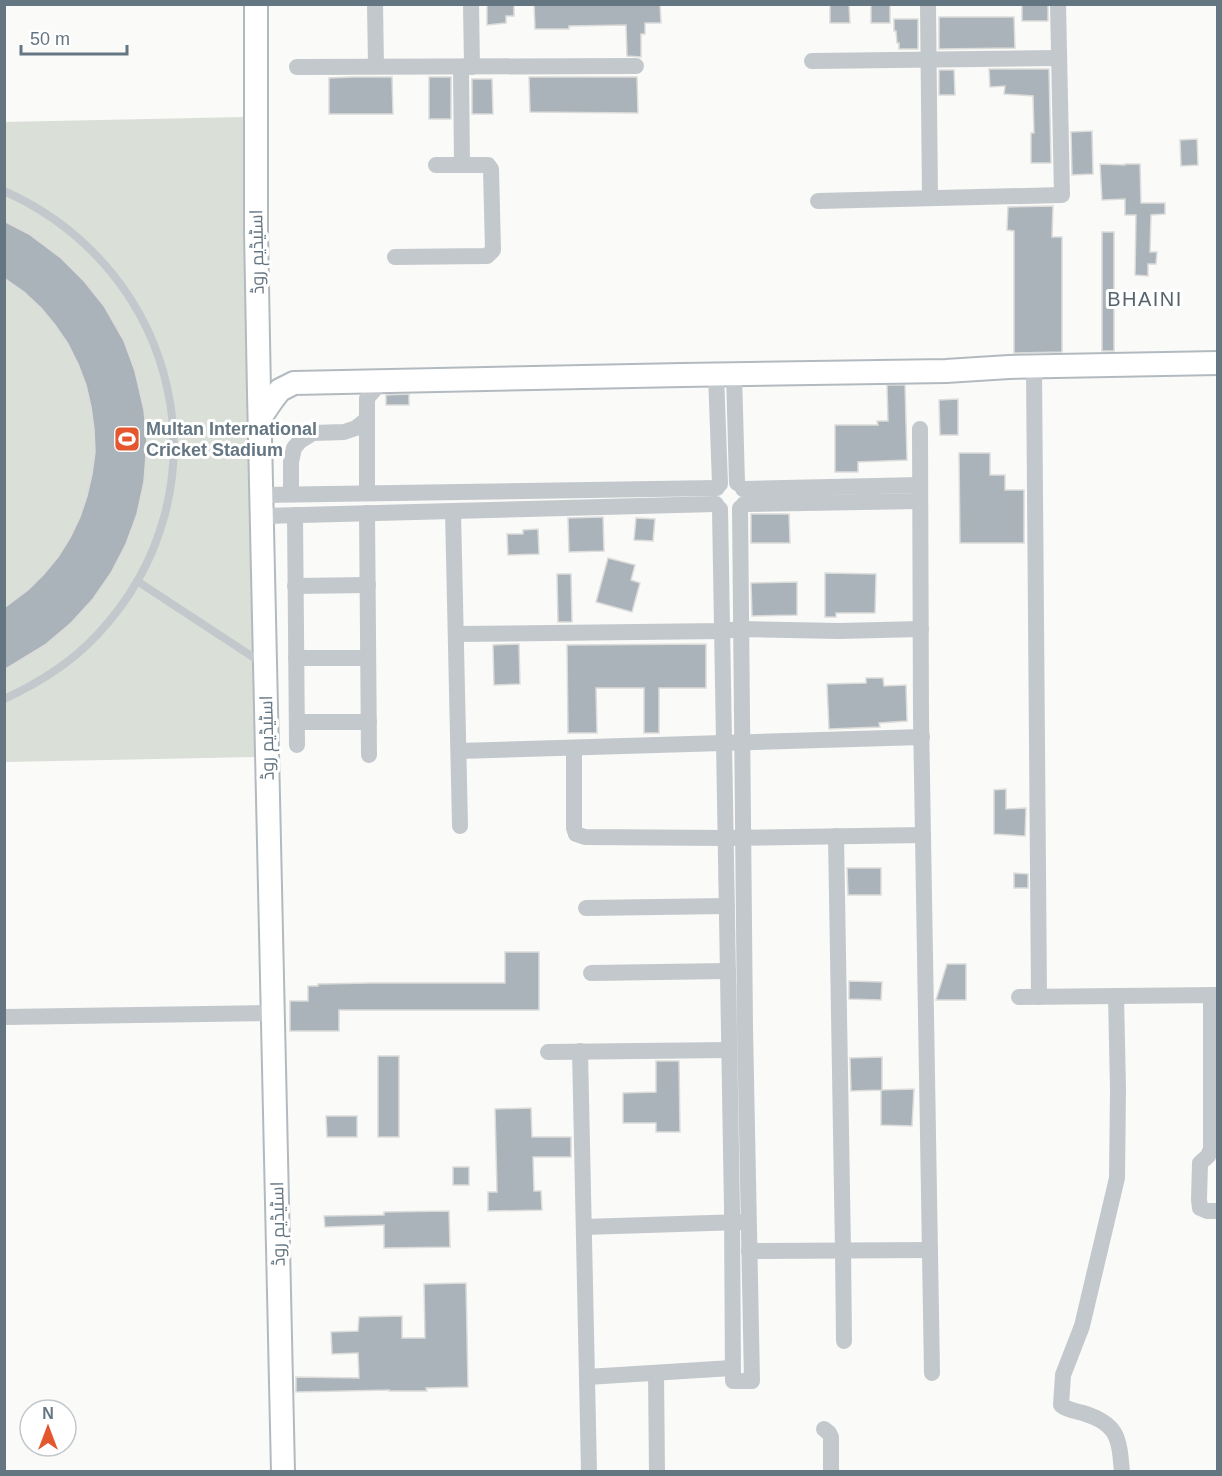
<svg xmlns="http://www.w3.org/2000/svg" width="1222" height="1476" font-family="Arial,Cairo,sans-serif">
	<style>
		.green { fill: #dadfd7 }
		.building { fill: #aab3b9; stroke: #dcdcda; stroke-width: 1.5 }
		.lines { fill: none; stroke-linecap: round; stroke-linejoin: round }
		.secondary-casing { stroke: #b3babf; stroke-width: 26 }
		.lane { stroke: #c3c8cc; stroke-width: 8 }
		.street { stroke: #c3c8cc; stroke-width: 16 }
		.secondary { stroke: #fff; stroke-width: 22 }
		.labels { text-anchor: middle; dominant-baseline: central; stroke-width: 6; stroke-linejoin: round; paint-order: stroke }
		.street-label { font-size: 18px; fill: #657683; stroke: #fff }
		.poi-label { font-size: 18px; font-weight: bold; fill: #657683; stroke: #fff; text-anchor: start }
		.neighbourhood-label { font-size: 20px; letter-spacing: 1.5px; fill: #57646e; stroke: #fff }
	</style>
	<rect width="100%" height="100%" fill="#fafaf8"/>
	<!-- green -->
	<polygon class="green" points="245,117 255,757 5,762 4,122"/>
	<!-- building -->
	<g class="building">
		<polygon points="514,4 514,16 506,16 506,23 487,25 487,5"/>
		<polygon points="534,4 660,4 661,23 645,23 645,34 641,34 641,57 627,56 626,25 569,26 569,29 535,29"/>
		<polygon points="830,4 849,4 850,23 830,23"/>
		<rect x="871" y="4" width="19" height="19"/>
		<rect x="1022" y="4" width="26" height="17"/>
		<polygon points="939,17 1014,17 1015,48 939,49"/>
		<polygon points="894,19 918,19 918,49 899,49 899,43 897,43 896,31 894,31"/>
		<polygon points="989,69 1049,69 1051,163 1031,163 1031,133 1034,133 1033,96 1004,94 1005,86 990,87"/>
		<polygon points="939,70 954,70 955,95 939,95"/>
		<polygon points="352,77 392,77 393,114 329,114 329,78"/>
		<rect x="429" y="77" width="22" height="42"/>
		<polygon points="529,77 637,77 638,113 530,112"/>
		<polygon points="472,79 492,79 493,114 472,114"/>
		<polygon points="1092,131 1093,174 1072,175 1071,132"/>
		<polygon points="1197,139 1198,165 1181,166 1180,140"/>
		<polygon points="1100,164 1125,165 1125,164 1140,164 1141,203 1165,203 1165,214 1151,215 1150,252 1157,252 1156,264 1148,264 1148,276 1135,275 1136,215 1125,215 1125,199 1102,200"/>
		<polygon points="1053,206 1052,237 1062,237 1062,352 1014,353 1014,231 1007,230 1008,207"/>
		<polygon points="4,221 29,234 61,258 84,281 104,306 124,341 135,371 144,410 147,442 144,482 137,514 126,544 111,573 93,599 71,623 45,645 4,670 4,608 28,590 44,574 58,557 70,538 80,517 87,496 92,474 95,452 94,429 91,407 86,385 78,364 68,344 55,325 41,308 24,292 4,278"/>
		<rect x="1102" y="232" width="12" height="119"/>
		<polygon points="887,385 905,385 907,460 858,462 858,472 835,472 835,425 878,425 877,421 888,421"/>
		<polygon points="409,394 409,405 386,405 386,395"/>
		<polygon points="958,399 958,435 940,435 939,400"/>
		<polygon points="959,453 990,453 990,475 1005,475 1005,490 1024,490 1024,543 960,543"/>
		<polygon points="751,514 789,514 790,543 751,543"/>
		<polygon points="603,517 604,551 569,552 568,518"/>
		<polygon points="636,518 655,519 653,541 634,540"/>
		<polygon points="538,529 539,554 508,555 507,534 523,534 523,530"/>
		<polygon points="608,558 635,565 631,580 640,583 632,612 596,602"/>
		<polygon points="825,573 876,574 875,613 836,613 836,617 825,617"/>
		<polygon points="557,574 571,574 572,622 558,622"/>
		<polygon points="797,582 797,615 752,616 751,583"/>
		<polygon points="519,644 520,684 494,685 493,645"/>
		<polygon points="706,644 706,688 659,688 659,733 644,733 644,688 596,688 597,733 568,733 567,645"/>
		<polygon points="866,678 883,678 884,686 906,685 907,721 879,723 880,727 829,729 827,684 866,683"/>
		<polygon points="1006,789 1006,809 1026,808 1025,836 994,834 994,790"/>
		<polygon points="847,868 881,868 881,895 848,895"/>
		<polygon points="1014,873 1028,874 1028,888 1014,888"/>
		<polygon points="505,952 539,952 539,1010 339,1010 339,1031 290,1031 290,1001 308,1001 308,986 318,986 318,984 371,983 505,983"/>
		<polygon points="947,964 966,964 966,1000 936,1000"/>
		<polygon points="849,981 882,982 881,1000 849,999"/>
		<rect x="378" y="1056" width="21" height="81"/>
		<polygon points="882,1057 882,1090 914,1089 912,1126 881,1125 881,1090 851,1091 850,1058"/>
		<polygon points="656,1061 679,1061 680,1132 656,1132 656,1123 623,1123 623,1093 656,1092"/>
		<polygon points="531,1108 532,1137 571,1137 571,1157 533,1157 534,1191 541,1191 542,1210 488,1211 488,1192 497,1192 495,1109"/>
		<polygon points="326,1116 357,1116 357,1137 327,1137"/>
		<rect x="453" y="1167" width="16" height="18"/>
		<polygon points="449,1211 450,1247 384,1248 384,1225 325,1227 324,1216 384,1215 384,1212"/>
		<polygon points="466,1283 468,1387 426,1388 427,1391 389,1391 389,1390 296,1392 296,1377 359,1378 358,1353 332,1354 331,1332 358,1331 359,1317 402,1316 402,1338 425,1338 424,1284"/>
	</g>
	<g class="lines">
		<defs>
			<g id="secondary">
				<polyline points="256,4 256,231 259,393 283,1472"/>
				<polyline points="260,418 273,399 280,390 294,383 683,375 946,371 1009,367 1218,363"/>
			</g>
		</defs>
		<!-- secondary casing -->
		<use href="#secondary" class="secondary-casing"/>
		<!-- lane -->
		<g class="lane">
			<path d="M 4,191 C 181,270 232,492 97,635 C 71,663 39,683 4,699"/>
			<polyline points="137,581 262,663"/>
		</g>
		<!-- street -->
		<g class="street">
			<polyline points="375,4 376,66"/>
			<polyline points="471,4 472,67"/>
			<polyline points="928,4 930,198"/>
			<polyline points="812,61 1059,58"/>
			<polyline points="297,67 636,66"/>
			<polyline points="461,67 462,165"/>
			<polyline points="818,201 1062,195 1058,4"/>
			<polyline points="395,257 487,256 493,250 491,169 488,165 436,165"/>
			<polyline points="1034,367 1039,997"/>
			<polyline points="716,374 720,484"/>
			<polyline points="734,374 737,483"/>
			<polyline points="920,429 921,717 932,1373"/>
			<polyline points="743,489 920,485"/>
			<polyline points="291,493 291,462 294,448 300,441 313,433 344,432 356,428 366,420"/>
			<polyline points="367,493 367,398 383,380"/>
			<polyline points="262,495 717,488"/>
			<polyline points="744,504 920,501"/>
			<polyline points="720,509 732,1208 733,1381 752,1381 745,1028 740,508"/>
			<polyline points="453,511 460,826"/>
			<polyline points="367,513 369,755"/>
			<polyline points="295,515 297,745"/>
			<polyline points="263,516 716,504"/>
			<polyline points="295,586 368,585"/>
			<polyline points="456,634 722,631 741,629 839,631 921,629"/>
			<polyline points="296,658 368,658"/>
			<polyline points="297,722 369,722"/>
			<polyline points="574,748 574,828 576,834 585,837 726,838 923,835"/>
			<polyline points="459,751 922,737"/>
			<polyline points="836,836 843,1250 844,1341"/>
			<polyline points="586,908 727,906"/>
			<polyline points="591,973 728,971"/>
			<polyline points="1211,995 1211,1149 1208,1156 1200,1163 1199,1200 1200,1208 1207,1211 1218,1211"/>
			<path d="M 1116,996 L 1118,1089 L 1117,1178 L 1082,1326 L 1063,1375 L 1061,1405 C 1067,1410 1076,1411 1083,1413 C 1119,1424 1119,1439 1122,1472"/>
			<polyline points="1019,997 1218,995"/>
			<polyline points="4,1017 273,1013"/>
			<polyline points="580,1051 589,1472"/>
			<polyline points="548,1052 729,1050"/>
			<polyline points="584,1227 742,1222"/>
			<polyline points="749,1251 930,1250"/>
			<polyline points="656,1373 657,1472"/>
			<polyline points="587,1377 732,1368"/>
			<polyline points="824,1429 829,1433 831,1437 831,1472"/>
		</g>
		<!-- secondary -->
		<use href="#secondary" class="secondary"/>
	</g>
	<!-- icons -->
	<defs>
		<symbol id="stadium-square" viewBox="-11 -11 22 22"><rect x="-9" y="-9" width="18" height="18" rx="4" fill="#e4572e" stroke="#fff"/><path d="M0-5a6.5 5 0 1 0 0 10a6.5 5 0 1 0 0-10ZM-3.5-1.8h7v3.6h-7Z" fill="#fff"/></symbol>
	</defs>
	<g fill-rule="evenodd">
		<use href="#stadium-square" x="112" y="424" width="30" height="30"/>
	</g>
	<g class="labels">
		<!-- street labels -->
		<g class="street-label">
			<text transform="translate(257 252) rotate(-91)">اسٹیڈیم روڈ</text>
			<text transform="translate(267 738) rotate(-91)">اسٹیڈیم روڈ</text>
			<text transform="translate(278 1224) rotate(-91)">اسٹیڈیم روڈ</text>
		</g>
		<!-- poi labels -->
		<g class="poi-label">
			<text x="146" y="429">Multan International<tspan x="146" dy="21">Cricket Stadium</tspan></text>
		</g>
		<!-- neighbourhood labels -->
		<g class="neighbourhood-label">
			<text x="1145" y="299">BHAINI</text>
		</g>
	</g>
	<!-- border -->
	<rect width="1222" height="1476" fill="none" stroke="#657683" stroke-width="12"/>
	<!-- north arrow -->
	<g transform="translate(48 1428)"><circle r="28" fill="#ffffff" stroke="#c1c8cd" stroke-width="1.5"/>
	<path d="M0-4.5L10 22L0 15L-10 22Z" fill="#e4572e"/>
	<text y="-9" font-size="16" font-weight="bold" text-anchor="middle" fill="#657683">N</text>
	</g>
	<!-- scale -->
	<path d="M21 45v9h106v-9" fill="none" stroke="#657683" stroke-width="3"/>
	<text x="30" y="45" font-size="18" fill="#657683" stroke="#ffffff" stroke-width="4.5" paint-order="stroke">50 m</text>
</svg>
